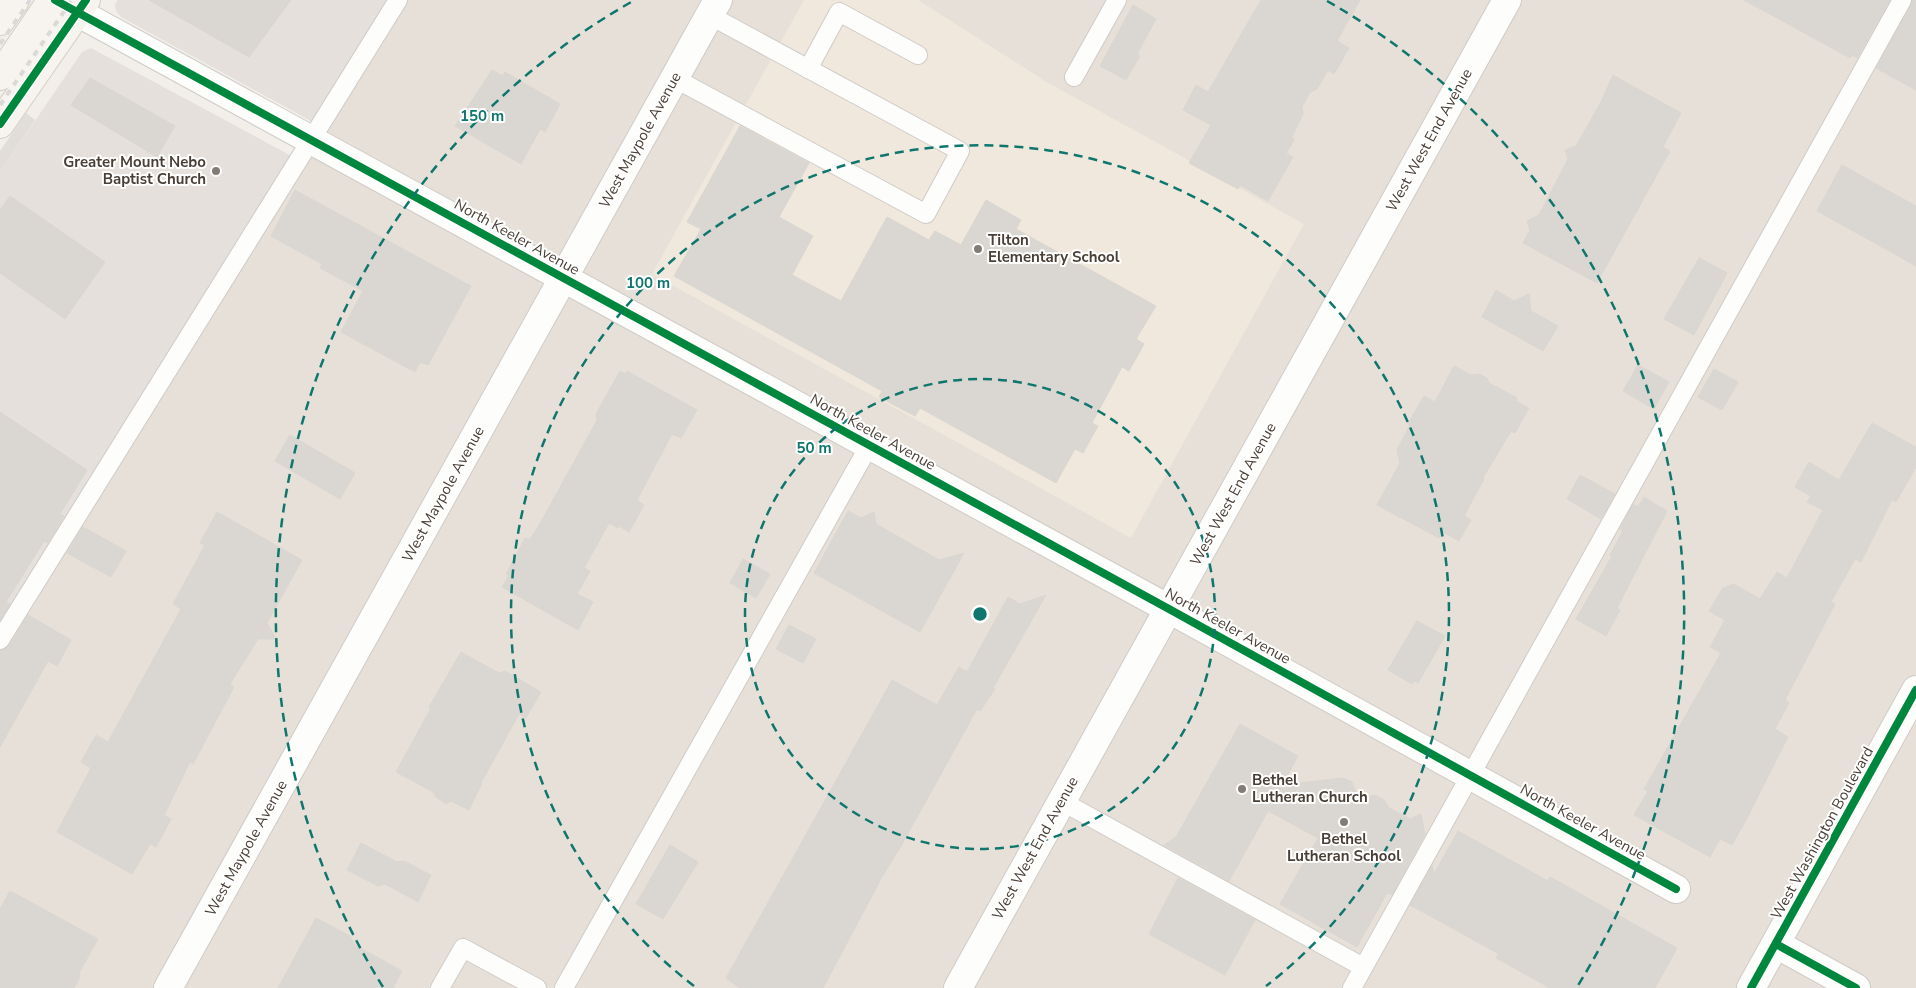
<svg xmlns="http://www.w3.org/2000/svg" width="1916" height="988" font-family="'Nunito Sans',sans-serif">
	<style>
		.residential { fill: #e7e0d8 }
		.industrial { fill: #e5e0dc }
		.education { fill: #f0e8dc }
		.parking { fill: #e1deda }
		.building { fill: #dad6d2; stroke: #dad6d0 }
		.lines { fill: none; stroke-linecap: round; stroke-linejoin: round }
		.service-casing { stroke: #cfcbc7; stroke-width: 20 }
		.minor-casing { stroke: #cfcbc7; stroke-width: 30 }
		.tertiary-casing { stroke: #cfcbc7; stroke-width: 30 }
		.secondary-casing { stroke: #d3cdc3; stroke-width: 30 }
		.service { stroke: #fdfdfc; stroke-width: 18 }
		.minor { stroke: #fdfdfc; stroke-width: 28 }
		.tertiary { stroke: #fdfdfc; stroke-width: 28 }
		.secondary { stroke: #f7f4ef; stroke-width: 28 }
		.rail { stroke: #d9d9d8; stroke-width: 4; stroke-dasharray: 6 6; stroke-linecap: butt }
		.cycleway-casing { stroke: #fff; stroke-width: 11 }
		.cycleway { stroke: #00873e; stroke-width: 8 }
		.ring { fill: none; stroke: #0f766e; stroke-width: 2.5; stroke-dasharray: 9 6 }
		.poi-dot { fill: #847d75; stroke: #fff; stroke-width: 2 }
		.labels { text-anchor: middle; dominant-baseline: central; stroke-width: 4; stroke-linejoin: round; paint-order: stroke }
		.street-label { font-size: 15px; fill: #493f36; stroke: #fff }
		.poi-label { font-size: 15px; font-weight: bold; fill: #493f36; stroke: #fff; text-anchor: start }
		.centre { fill: #0f766e; stroke: #fff; stroke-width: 2.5 }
		.ring-label { font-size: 15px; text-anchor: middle; font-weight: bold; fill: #0f766e; stroke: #fff; stroke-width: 4; stroke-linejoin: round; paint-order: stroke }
	</style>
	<rect width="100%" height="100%" fill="#f2efeb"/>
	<!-- residential -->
	<polygon class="residential" points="398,0 1916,0 1916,988 0,988 0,639"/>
	<!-- industrial -->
	<g class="industrial">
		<polygon points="118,0 398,0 320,126 121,17 116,11 115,4"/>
		<polygon points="91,48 299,160 0,640 0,172 82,52"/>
	</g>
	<!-- education -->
	<polygon class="education" points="804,0 918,0 1045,81 1304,224 1131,538 652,274"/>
	<!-- parking -->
	<polygon class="parking" points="26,113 35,120 0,172 0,151"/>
	<!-- building -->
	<g class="building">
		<polygon points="149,0 291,0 249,57"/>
		<polygon points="1261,0 1360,0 1337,41 1349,48 1334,74 1328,70 1317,89 1310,92 1302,107 1303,114 1292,137 1294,140 1286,153 1293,157 1268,201 1240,185 1238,189 1189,163 1211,125 1183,110 1196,85 1208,92"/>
		<polygon points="1744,0 1890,0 1857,58 1852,55 1850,58"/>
		<polygon points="1913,0 1916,0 1916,90 1876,68"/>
		<polygon points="1133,5 1156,19 1137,54 1140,56 1126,80 1100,66"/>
		<polygon points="492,70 503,76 505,72 560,104 545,132 540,129 521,164 455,126"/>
		<polygon points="1613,75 1681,113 1663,147 1670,151 1597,283 1523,243 1530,230 1527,221 1539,215 1568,159 1565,150 1576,146 1601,102"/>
		<polygon points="90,78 175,126 157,157 71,105"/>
		<polygon points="740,126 809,163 779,217 813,236 792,275 841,301 887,217 929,240 935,231 961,245 986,200 1021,220 1016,229 1156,306 1136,339 1144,344 1129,371 1122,367 1092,423 1098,426 1083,453 1075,449 1056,483 920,408 915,416 879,397 882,391 674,276 701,229 687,222"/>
		<polygon points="1842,165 1916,206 1916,266 1817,211"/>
		<polygon points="295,190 471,286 428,365 420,362 415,372 341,332 363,291 320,268 322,264 271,236"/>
		<polygon points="10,196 105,262 65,319 0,273 0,210"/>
		<polygon points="1699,258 1727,273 1694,335 1664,319"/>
		<polygon points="1496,290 1514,301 1529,294 1531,311 1558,326 1543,351 1482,317"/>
		<polygon points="1638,365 1669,382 1654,409 1623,391"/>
		<polygon points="1454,366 1471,375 1479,374 1487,378 1489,383 1517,398 1516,401 1529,408 1515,433 1511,431 1483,478 1484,479 1464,516 1471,520 1459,541 1443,532 1439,538 1377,505 1400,463 1397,450 1410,425 1408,424 1424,396 1435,402"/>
		<polygon points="1714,369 1738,382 1722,410 1698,397"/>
		<polygon points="620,371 625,374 627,371 697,410 681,438 672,434 638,498 638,501 644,505 629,532 619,526 618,528 609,523 584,568 590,571 577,594 593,602 578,630 502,587 509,575 506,574 525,538 529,540 537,529 597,420 596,414"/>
		<polygon points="0,412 87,470 60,514 64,516 48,543 44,541 6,602 10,604 0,620"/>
		<polygon points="1872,423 1916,447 1916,467 1896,502 1892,500 1861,562 1855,559 1831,602 1835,604 1785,700 1789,703 1775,729 1788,737 1747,818 1732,845 1720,839 1710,857 1634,815 1648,791 1644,789 1721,653 1710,647 1725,620 1709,611 1723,588 1734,584 1760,599 1777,572 1787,578 1823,510 1807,502 1811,496 1795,487 1809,462 1839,480"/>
		<polygon points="290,435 355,473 340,499 275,461"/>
		<polygon points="1580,475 1615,494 1601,519 1567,499"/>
		<polygon points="1644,497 1667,511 1617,608 1620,610 1606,636 1576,619 1612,556 1610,555 1623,531 1620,529 1633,504 1638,507"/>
		<polygon points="848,511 861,518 874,512 876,524 939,560 964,553 920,632 814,573"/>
		<polygon points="217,512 302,560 267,623 276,639 258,639 230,684 234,687 193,764 190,762 164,815 171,819 156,847 150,844 132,874 57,832 91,768 81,762 96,735 108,742 181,609 173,604 205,545 200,543"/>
		<polygon points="83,527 126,551 111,577 67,553"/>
		<polygon points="743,559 770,574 756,598 730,583"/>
		<polygon points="1046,595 993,688 995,689 980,711 977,709 901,846 882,877 823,988 740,988 726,978 892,680 937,705 959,667 967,672 1008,597 1020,604"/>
		<polygon points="28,615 71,640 57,666 48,661 0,747 0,651 9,646"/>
		<polygon points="1417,621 1445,636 1418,683 1414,681 1412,684 1388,670"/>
		<polygon points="789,625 816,639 803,663 776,649"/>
		<polygon points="461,652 499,673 505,671 541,692 526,718 519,714 481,783 482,783 469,810 451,801 446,804 436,797 433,792 396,772 431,708 429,707"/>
		<polygon points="1240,724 1298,756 1282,785 1343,778 1352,782 1358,799 1375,795 1384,800 1389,808 1410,819 1421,814 1425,834 1392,895 1387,893 1357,947 1280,904 1318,838 1268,811 1229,881 1164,845 1176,837"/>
		<polygon points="1458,831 1548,881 1550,877 1677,948 1655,988 1550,988 1496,958 1499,954 1410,905 1432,865 1434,874"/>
		<polygon points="361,843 397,862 404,861 431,875 418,902 385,884 378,886 347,870"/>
		<polygon points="670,845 698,862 663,919 636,904"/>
		<polygon points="1178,878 1255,920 1225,975 1149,934"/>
		<polygon points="10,891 98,939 79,973 80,977 74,988 0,988 0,909"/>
		<polygon points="316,918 350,936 355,945 402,971 393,988 278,988"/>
	</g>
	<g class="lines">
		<defs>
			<g id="service">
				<polyline points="808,69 839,12 918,55"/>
				<polyline points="1074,77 1117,0"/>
				<polyline points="674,78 926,214 960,151 709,15"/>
				<polyline points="0,640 398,0"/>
				<polyline points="1061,801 1363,967"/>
				<polyline points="440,988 463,948 537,988"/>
				<polyline points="564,988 869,446"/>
				<polyline points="1352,988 1902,0"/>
			</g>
			<g id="minor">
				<polyline points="55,0 1169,609 1676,889"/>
				<polyline points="1776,944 1856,988"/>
				<polyline points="168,988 718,0"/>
				<polyline points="958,988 1507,0"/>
			</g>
			<polyline id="tertiary" points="1751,988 1916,690"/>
			<g id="secondary">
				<polyline points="0,21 15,0"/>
				<polyline points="0,76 52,0"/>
				<polyline points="0,124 86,0"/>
			</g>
		</defs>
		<!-- service casing -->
		<use href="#service" class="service-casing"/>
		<!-- minor casing -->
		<use href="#minor" class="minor-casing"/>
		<!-- tertiary casing -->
		<use href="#tertiary" class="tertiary-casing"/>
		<!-- secondary casing -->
		<use href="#secondary" class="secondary-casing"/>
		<!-- service -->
		<use href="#service" class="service"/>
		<!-- minor -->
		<use href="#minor" class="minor"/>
		<!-- tertiary -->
		<use href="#tertiary" class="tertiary"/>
		<!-- secondary -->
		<use href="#secondary" class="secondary"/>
		<!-- rail -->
		<g class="rail">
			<polyline points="0,44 30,0"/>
			<polyline points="0,105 72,0"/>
		</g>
		<defs>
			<g id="cycleway">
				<polyline points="55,0 1169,609 1676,889"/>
				<polyline points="0,124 86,0"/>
				<polyline points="1776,944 1856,988"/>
				<polyline points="1751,988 1916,690"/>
			</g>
		</defs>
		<!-- cycleway casing -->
		<use href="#cycleway" class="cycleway-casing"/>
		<!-- cycleway -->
		<use href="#cycleway" class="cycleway"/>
	</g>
	<!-- distance rings -->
	<g class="ring">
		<circle cx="980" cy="614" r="235"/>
		<path d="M694 986A469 469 0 1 1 1266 986"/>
		<path d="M383 987A704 704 0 0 1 633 1M1327 1A704 704 0 0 1 1577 987"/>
	</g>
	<!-- markers -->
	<g class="poi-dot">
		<circle cx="216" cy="171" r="5"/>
		<circle cx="978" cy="249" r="5"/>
		<circle cx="1242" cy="789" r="5"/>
		<circle cx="1344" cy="822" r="5"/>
	</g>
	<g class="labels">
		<!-- street labels -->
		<g class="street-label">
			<text transform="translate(640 140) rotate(-61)">West Maypole Avenue</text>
			<text transform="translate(1429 140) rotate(-61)">West West End Avenue</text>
			<text transform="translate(517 237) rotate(29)">North Keeler Avenue</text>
			<text transform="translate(873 432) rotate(29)">North Keeler Avenue</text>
			<text transform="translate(443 494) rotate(-61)">West Maypole Avenue</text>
			<text transform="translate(1233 494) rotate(-61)">West West End Avenue</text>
			<text transform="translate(1228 626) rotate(29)">North Keeler Avenue</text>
			<text transform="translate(1583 822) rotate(29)">North Keeler Avenue</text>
			<text transform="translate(1822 833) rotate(-61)">West Washington Boulevard</text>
			<text transform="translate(246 848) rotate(-61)">West Maypole Avenue</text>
			<text transform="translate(1035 848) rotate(-61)">West West End Avenue</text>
		</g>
		<!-- poi labels -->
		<g class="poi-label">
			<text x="206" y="162" text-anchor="end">Greater Mount Nebo<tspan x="206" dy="17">Baptist Church</tspan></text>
			<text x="988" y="240">Tilton<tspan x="988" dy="17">Elementary School</tspan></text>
			<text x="1252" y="780">Bethel<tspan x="1252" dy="17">Lutheran Church</tspan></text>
			<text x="1344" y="839" text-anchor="middle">Bethel<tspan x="1344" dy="17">Lutheran School</tspan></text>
		</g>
	</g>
	<circle cx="980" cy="614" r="8" class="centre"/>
	<g class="ring-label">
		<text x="482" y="121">150 m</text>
		<text x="648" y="288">100 m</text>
		<text x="814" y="453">50 m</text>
	</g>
</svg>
